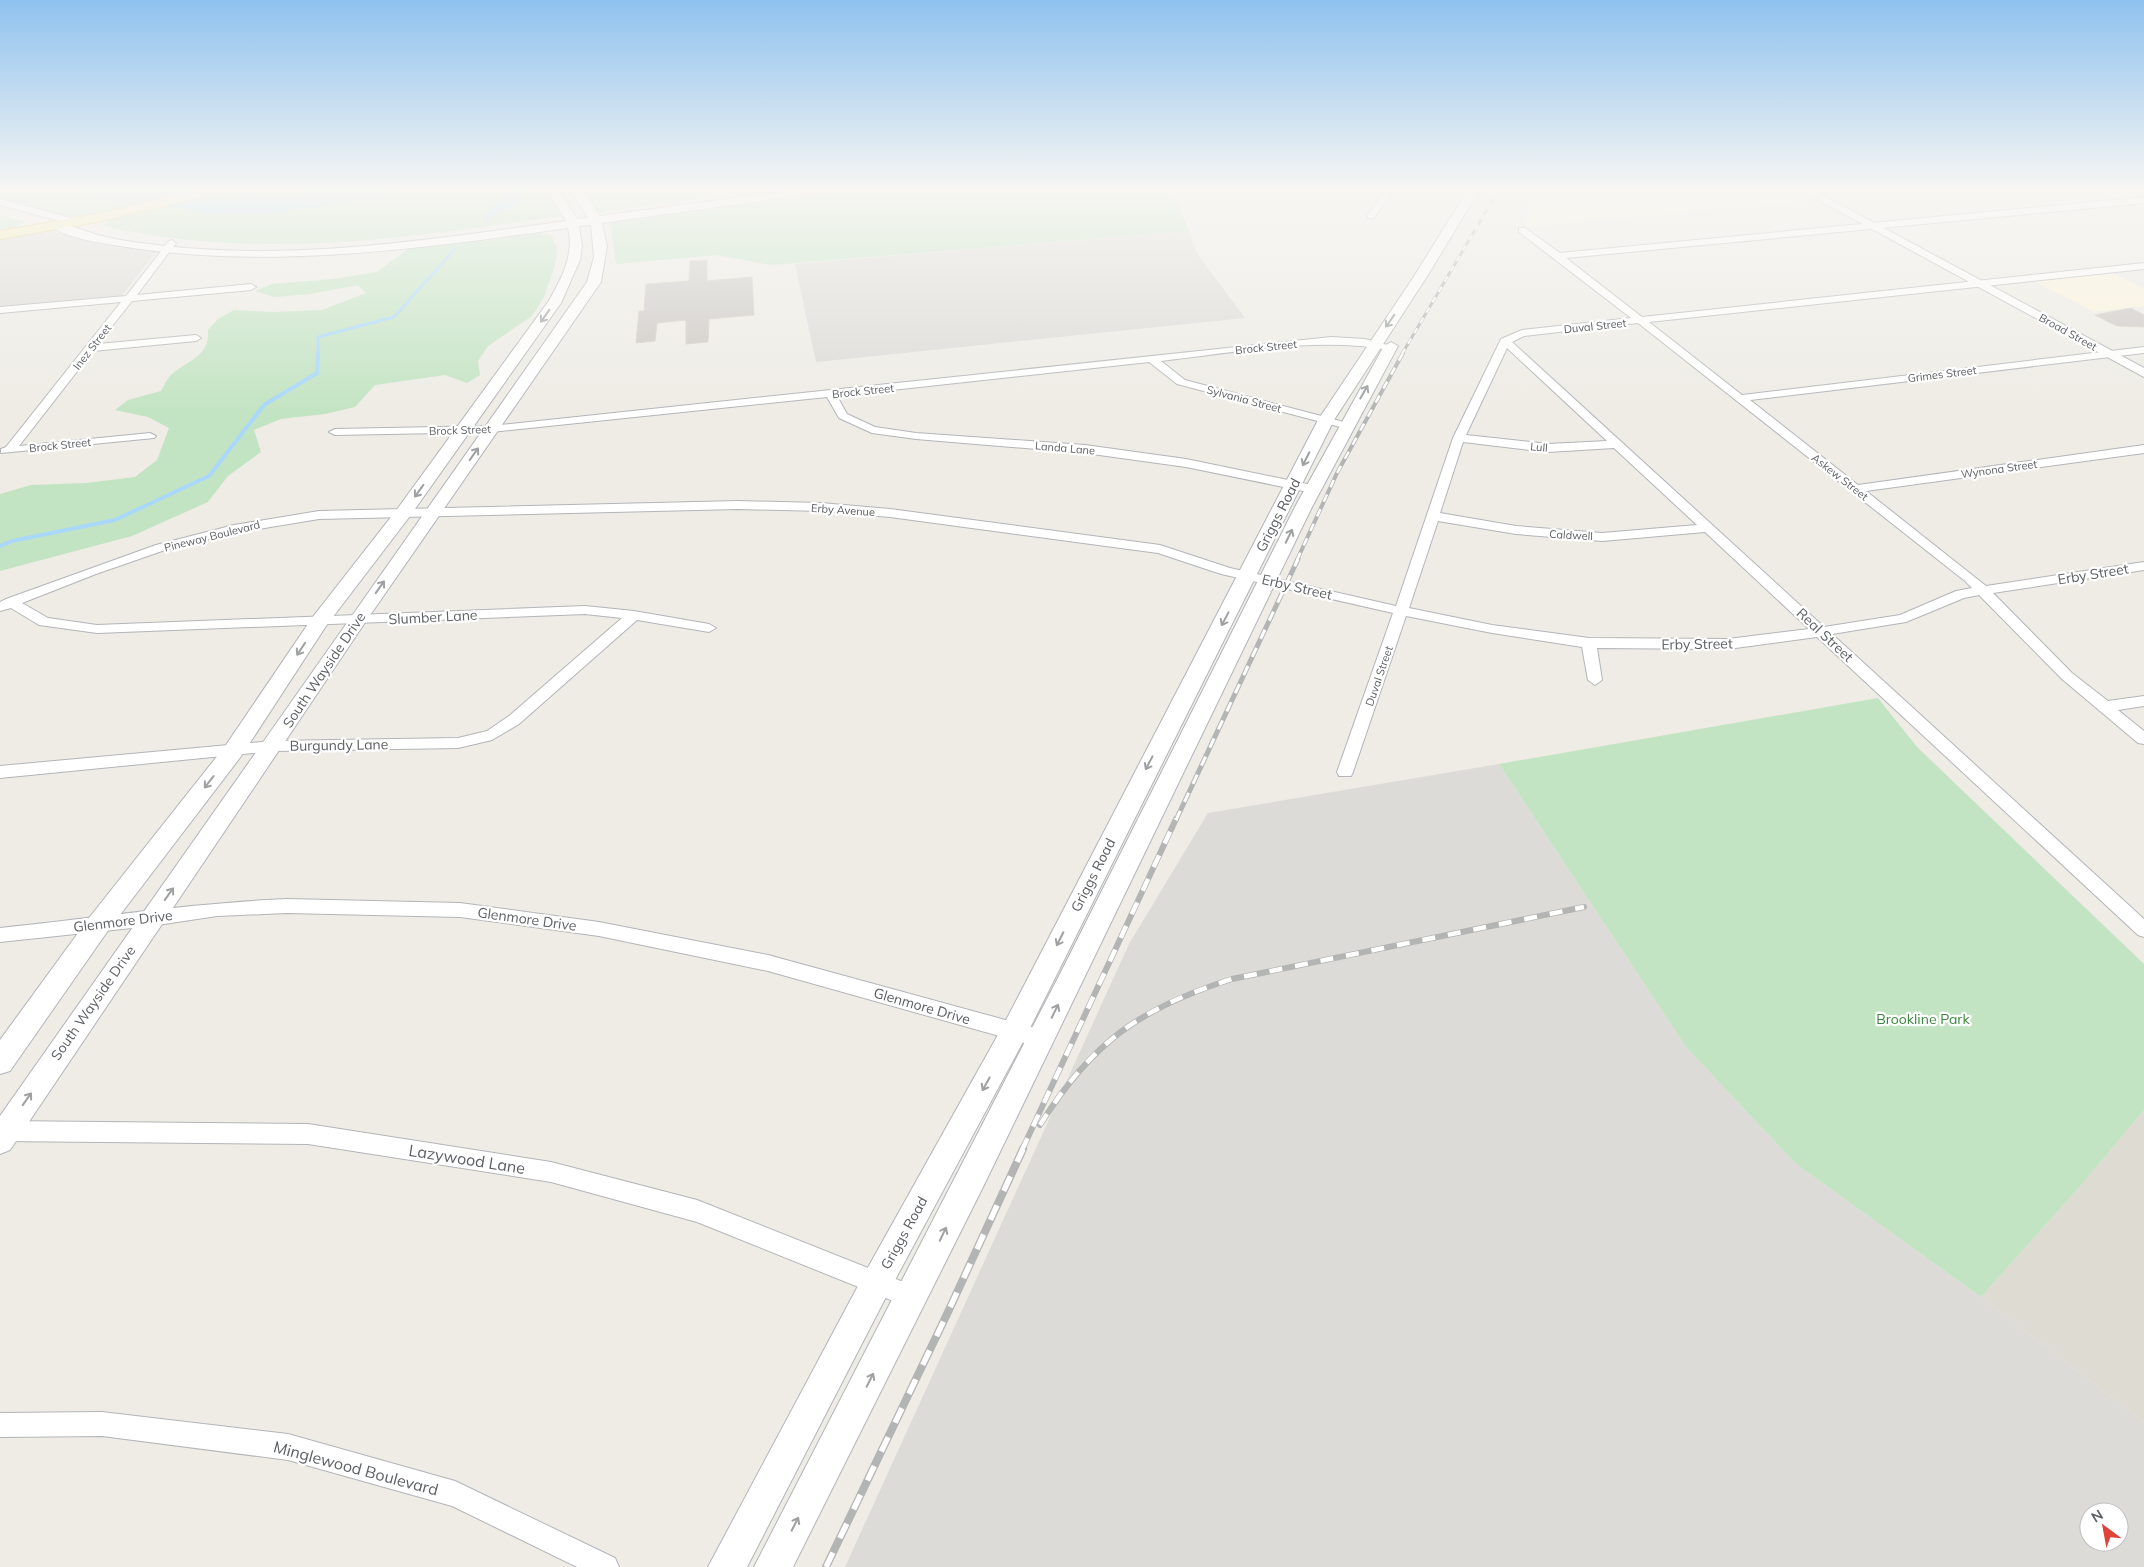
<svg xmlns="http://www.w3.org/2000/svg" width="2144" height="1567" font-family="Mulish,sans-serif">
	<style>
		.commercial { fill: #fcf4dc }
		.industrial { fill: #dddbd7; fill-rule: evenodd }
		.education { fill: #dedbd3 }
		.green { fill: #c3e4c3 }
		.water { fill: #a9d8fa }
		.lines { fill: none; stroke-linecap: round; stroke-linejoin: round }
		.stream-far1 { stroke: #a9d8fa; stroke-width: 3 }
		.stream { stroke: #a9d8fa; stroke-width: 4 }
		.building { fill: #cac7c2; stroke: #d3cec3 }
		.minor-casing { stroke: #b2b5b9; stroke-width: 2 }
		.tertiary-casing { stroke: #b2b5b9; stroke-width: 2 }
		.secondary-casing { stroke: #b1b4b9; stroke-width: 2 }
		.primary-casing { stroke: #eac262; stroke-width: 2 }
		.minor { fill: #fff; fill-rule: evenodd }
		.tertiary { fill: #fff; fill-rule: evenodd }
		.secondary { fill: #fff; fill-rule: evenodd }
		.primary { fill: #faedae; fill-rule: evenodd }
		.rail-far4-casing { stroke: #b3b4b4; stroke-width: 3 }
		.rail-far3-casing { stroke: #b3b4b4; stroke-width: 4 }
		.rail-far2-casing { stroke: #b3b4b4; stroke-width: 5 }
		.rail-far1-casing { stroke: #b3b4b4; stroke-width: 6 }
		.rail-casing { stroke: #b3b4b4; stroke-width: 8 }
		.rail-far4 { stroke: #fff; stroke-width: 2; stroke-dasharray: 6; stroke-linecap: butt }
		.rail-far3 { stroke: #fff; stroke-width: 2.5; stroke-dasharray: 8; stroke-linecap: butt }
		.rail-far2 { stroke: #fff; stroke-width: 3; stroke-dasharray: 10; stroke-linecap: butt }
		.rail-far1 { stroke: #fff; stroke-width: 4.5; stroke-dasharray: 13; stroke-linecap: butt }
		.rail { stroke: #fff; stroke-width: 5.5; stroke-dasharray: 16; stroke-linecap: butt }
		.oneway { stroke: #9ea0a2 }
		.labels { text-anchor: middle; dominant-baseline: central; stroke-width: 4.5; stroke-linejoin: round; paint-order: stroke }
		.far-street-label { font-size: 11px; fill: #5d6064; stroke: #fff }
		.street-label { font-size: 14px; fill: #5d6064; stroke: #fff }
		.park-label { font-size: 14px; fill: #3b853d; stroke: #fff }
		.near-street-label { font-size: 16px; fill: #5d6064; stroke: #fff }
	</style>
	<rect width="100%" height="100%" fill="#eeece5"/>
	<!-- commercial -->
	<g class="commercial">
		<polygon points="1540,191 1802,191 1818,200 1525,227 1524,223"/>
		<polygon points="2110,272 2144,289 2144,306 2094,312 2034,281"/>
	</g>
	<!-- industrial -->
	<g class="industrial">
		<polygon points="1189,231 1198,255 1245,318 816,362 795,264"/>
		<polygon points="44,232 62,233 125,248 156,252 116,303 0,313 0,239"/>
		<path d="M 1499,764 L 1686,1047 L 1796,1164 L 1981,1297 L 2144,1422 L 2144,1567 L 845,1567 L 1129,944 L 1208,813 ZM 2089,1512 L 2119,1512 L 2119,1542 L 2089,1542 Z"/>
	</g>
	<!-- education -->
	<polygon class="education" points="2144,1110 2144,1422 1981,1297 2082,1184"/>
	<!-- green -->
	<g class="green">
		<polygon points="0,191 193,191 86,216 63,215 0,197"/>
		<path d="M 231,191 L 545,191 L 562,210 L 562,215 L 557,217 C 404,238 257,261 104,226 L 109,220 Z"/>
		<polygon points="585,191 761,191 601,212 595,209"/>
		<polygon points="850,191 1172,191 1189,231 771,265 717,255 616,264 610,223"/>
		<polygon points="0,215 25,222 10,230 0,232"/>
		<path d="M 539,233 L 552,236 L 557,249 L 555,265 L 544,297 L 532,316 L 488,346 L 478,361 L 480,375 L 467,383 L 445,375 L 375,385 L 355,407 L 325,414 L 281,419 L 254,430 L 261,452 L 228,476 L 208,502 L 132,536 L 0,571 L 0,494 L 31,485 L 86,483 L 135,477 L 157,460 L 169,428 L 148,417 L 115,410 L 128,400 L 161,391 C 164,386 167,378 172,374 C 189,360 210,356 208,330 L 218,319 L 234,310 L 274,312 L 322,310 L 366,293 L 358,285 L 311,294 L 274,297 L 255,291 L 272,284 L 332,279 L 377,272 L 411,247 L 485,241 Z"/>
		<polygon points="1878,698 1917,747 2144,964 2144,1110 2082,1184 1981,1297 1796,1164 1686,1047 1499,764"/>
	</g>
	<!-- water -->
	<g class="water">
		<polygon points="82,191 183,191 220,200 268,198 312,191 392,191 330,205 263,214 205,213"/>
		<path d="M 510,191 L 527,191 C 514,208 504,213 484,216 Z"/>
	</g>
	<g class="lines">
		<!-- stream-far1 -->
		<g class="stream-far1">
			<polyline points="485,221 498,210"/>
			<polyline points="318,354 318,337 394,317 455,249"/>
		</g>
		<!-- stream -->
		<polyline class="stream" points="0,546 12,541 115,520 209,476 264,405 317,373 318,353"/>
	</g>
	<!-- building -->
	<g class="building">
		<polygon points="707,260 707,281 752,277 754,315 709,319 708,342 686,344 686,320 657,323 655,341 636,343 639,311 644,311 646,284 689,281 690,261"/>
		<polygon points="2131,308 2144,315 2144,327 2117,326 2095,315"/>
	</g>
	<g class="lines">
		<defs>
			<g id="minor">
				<polygon points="1385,191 1393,191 1374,218 1368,218 1367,216"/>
				<polygon points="1454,191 1489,191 1490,193 1486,195"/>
				<path d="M 2144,197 L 2144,203 L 1566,258 L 1642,317 L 2144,263 L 2144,269 L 1649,322 L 1742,395 L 2144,347 L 2144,353 L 1750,400 L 1858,485 L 2144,445 L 2144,453 L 1866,491 L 1986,586 L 2144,562 L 2144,570 L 1993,593 L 2072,673 L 2108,701 L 2144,696 L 2144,706 L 2118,710 L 2144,731 L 2144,744 L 2138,743 L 2062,679 L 1979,595 L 1964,598 L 1906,622 L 1832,634 L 2144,919 L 2144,937 L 2138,935 L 1817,637 L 1728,649 L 1597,648 L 1602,680 L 1595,685 L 1588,680 L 1582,647 L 1492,633 L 1406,616 L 1353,772 L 1351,776 L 1339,776 L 1337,772 L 1393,613 L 1221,574 L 1158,553 L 890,517 L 821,511 L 738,509 L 319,519 L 234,533 L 165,550 L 96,574 L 22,603 L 48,618 L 97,625 L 585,606 L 634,611 L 709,624 L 716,628 L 709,632 L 637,620 L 519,724 L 492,740 L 458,748 L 273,751 L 0,778 L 0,766 L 273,741 L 458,738 L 487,731 L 509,716 L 622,618 L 585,614 L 97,633 L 39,625 L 11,608 L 0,611 L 0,602 L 6,599 L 156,545 L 234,525 L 319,511 L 738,501 L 821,503 L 890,509 L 1160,545 L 1230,568 L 1396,606 L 1453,438 L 1501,339 L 1522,330 L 1631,318 L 1519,232 L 1519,228 L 1525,228 L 1560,253 ZM 1638,323 L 1965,581 L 1972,588 L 1956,591 L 1900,615 L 1824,627 L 1512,342 L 1524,336 ZM 1507,348 L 1607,441 L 1548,444 L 1466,435 ZM 1463,442 L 1548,452 L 1614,448 L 1697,525 L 1602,533 L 1516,526 L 1440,513 ZM 1438,521 L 1516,534 L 1602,541 L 1705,532 L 1809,629 L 1728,639 L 1589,638 L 1492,625 L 1409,608 Z"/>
				<polygon points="0,199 78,220 79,222 75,225 0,205"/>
				<polygon points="172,240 176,243 137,295 251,284 256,287 251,290 132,301 98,344 196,335 201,338 196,341 93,351 19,446 150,433 156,436 154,438 1,453 1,449 6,447 121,302 0,313 0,307 126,296 169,241"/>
				<path d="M 1331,337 L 1365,339 L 1395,347 L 1390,350 C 1319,336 1233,353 1161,361 L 1185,380 L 1348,423 L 1348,427 L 1344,428 L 1177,384 L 1149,362 L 837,396 L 847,414 L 875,427 L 916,433 L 1085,445 L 1186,459 L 1317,486 L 1319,489 L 1317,492 L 1313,493 L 1186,467 L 1085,453 L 916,439 L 872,433 L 839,418 L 827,397 L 491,432 L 335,435 L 329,432 L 335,429 L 491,426 Z"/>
				<path d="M 287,899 L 460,903 L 599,922 L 768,955 L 1042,1030 L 1049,1033 L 1052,1039 L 1049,1045 L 1042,1048 L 768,971 L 599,936 L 460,917 L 287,913 L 217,916 L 151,926 L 0,942 L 0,928 C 96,918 191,903 287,899 Z"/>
				<polygon points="0,1121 308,1124 551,1162 697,1200 921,1289 925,1297 921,1305 913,1309 697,1222 551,1182 308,1144 0,1141"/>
				<polygon points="102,1412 288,1434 455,1481 615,1558 619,1567 577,1567 452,1506 288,1460 102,1436 0,1437 0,1413"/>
			</g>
			<polygon id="tertiary" points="1802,191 1815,191 2144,368 2144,377"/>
			<g id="secondary">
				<path d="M 547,191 L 559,191 L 577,219 L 588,218 L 571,191 L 583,191 L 600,216 L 787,191 L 819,191 L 813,194 L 602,223 L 607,246 L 601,282 L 364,624 L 10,1150 L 0,1154 L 0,1116 L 587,282 L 594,257 L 591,225 L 579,226 L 582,246 L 580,260 L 561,303 L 410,516 L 326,626 L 242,755 L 107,932 L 10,1071 L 0,1074 L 0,1040 L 89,918 L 226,745 L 312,618 L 398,508 L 548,302 C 561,280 575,254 568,228 C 416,249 265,271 113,245 C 99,243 60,236 52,226 L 58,222 C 72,226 84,231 98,235 C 117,240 138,243 158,245 C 293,262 432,239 566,221 Z"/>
				<polygon points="1467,191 1479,191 1426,278 1334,420 1024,1040 888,1293 747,1567 708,1567 866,1271 1004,1024 1318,420 1413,278"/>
				<polygon points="1391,342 1398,346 1312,507 984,1185 793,1567 754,1567 1062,970 1295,507 1384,346"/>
			</g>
			<polygon id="primary" points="194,191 217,191 215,194 92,223 0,239 0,231 92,215"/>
		</defs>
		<!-- minor casing -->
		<use href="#minor" class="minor-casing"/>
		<!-- tertiary casing -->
		<use href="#tertiary" class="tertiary-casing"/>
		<!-- secondary casing -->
		<use href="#secondary" class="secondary-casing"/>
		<!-- primary casing -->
		<use href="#primary" class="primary-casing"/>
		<!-- minor -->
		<use href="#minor" class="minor"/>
		<!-- tertiary -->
		<use href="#tertiary" class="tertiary"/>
		<!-- secondary -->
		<use href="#secondary" class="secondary"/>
		<!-- primary -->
		<use href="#primary" class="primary"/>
		<defs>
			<polyline id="rail-far4" points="1402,354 1498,191"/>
			<polyline id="rail-far3" points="1297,560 1337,473 1403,353"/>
			<polyline id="rail-far2" points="1176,820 1298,559"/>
			<g id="rail-far1">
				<path d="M 1040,1125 C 1092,1042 1140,1008 1232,979 L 1584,907"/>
				<polyline points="1022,1150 1176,819"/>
			</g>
			<polyline id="rail" points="826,1567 948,1312 1023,1149"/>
		</defs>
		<!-- rail-far4 casing -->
		<use href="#rail-far4" class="rail-far4-casing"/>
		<!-- rail-far3 casing -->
		<use href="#rail-far3" class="rail-far3-casing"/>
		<!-- rail-far2 casing -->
		<use href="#rail-far2" class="rail-far2-casing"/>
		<!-- rail-far1 casing -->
		<use href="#rail-far1" class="rail-far1-casing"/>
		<!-- rail casing -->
		<use href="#rail" class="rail-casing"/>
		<!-- rail-far4 -->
		<use href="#rail-far4" class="rail-far4"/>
		<!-- rail-far3 -->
		<use href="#rail-far3" class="rail-far3"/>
		<!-- rail-far2 -->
		<use href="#rail-far2" class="rail-far2"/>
		<!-- rail-far1 -->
		<use href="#rail-far1" class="rail-far1"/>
		<!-- rail -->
		<use href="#rail" class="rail"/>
	</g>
	<!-- one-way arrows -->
	<defs><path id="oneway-shaft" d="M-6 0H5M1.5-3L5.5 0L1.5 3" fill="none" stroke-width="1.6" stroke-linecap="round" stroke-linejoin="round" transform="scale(1.25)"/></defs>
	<g class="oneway">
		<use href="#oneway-shaft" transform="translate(545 316) rotate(125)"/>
		<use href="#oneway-shaft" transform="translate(1390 321) rotate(125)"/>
		<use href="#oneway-shaft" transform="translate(1364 392) rotate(-60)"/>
		<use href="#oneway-shaft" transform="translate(474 454) rotate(-55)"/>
		<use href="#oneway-shaft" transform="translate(1306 459) rotate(117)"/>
		<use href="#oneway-shaft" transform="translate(419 491) rotate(126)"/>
		<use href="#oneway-shaft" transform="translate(1289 536) rotate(-64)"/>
		<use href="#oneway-shaft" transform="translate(380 587) rotate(-55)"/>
		<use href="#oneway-shaft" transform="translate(1225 619) rotate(118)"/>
		<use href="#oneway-shaft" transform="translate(301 649) rotate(124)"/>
		<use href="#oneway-shaft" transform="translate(1149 763) rotate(118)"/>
		<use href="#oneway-shaft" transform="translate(209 782) rotate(128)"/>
		<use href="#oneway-shaft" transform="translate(169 894) rotate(-55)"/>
		<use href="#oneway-shaft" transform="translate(1060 939) rotate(117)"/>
		<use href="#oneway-shaft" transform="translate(1055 1011) rotate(-64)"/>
		<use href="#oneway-shaft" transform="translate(986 1084) rotate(119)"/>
		<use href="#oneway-shaft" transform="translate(27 1099) rotate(-55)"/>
		<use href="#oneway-shaft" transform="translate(943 1234) rotate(-64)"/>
		<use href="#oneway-shaft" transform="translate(870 1380) rotate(-63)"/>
		<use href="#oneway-shaft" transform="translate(795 1524) rotate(-63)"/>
	</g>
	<!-- sky -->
	<linearGradient id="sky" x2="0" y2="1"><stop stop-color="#8fc2ef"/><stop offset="0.46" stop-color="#f7f6f3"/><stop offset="1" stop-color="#f7f6f3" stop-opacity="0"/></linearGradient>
	<rect width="2144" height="411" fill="url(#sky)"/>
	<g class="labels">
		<!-- far-street labels -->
		<g class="far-street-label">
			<text transform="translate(1595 326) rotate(-6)">Duval Street</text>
			<text transform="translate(2068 332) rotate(29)">Broad Street</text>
			<text transform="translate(92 347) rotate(-52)">Inez Street</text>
			<text transform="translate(1266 347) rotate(-6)">Brock Street</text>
			<text transform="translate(1942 374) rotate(-7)">Grimes Street</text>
			<text transform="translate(863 391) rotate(-6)">Brock Street</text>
			<text transform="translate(1244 399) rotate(15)">Sylvania Street</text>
			<text transform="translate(460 430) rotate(-2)">Brock Street</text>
			<text transform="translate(60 445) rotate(-6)">Brock Street</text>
			<text transform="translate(1539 447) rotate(5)">Lull</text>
			<text transform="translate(1065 448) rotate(5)">Landa Lane</text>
			<text transform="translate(1999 469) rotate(-8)">Wynona Street</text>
			<text transform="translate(1840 477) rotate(38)">Askew Street</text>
			<text transform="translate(843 510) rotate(4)">Erby Avenue</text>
			<text transform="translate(1571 535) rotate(3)">Caldwell</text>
			<text transform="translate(212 536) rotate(-14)">Pineway Boulevard</text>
			<text transform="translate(1379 676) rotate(-71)">Duval Street</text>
		</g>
		<!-- street labels -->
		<g class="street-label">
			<text transform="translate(1278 515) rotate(-63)">Griggs Road</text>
			<text transform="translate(2093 574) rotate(-9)">Erby Street</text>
			<text transform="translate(1297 587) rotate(13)">Erby Street</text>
			<text transform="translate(433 617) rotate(-3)">Slumber Lane</text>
			<text transform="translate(1825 635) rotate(43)">Real Street</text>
			<text transform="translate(1697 644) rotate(-1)">Erby Street</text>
			<text transform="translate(324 670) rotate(-56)">South Wayside Drive</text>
			<text transform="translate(339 745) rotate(-1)">Burgundy Lane</text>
			<text transform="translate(1093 875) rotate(-63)">Griggs Road</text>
			<text transform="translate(527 919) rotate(8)">Glenmore Drive</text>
			<text transform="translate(123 921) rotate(-7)">Glenmore Drive</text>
			<text transform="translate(93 1003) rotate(-55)">South Wayside Drive</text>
			<text transform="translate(922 1006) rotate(16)">Glenmore Drive</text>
			<text transform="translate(904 1233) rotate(-61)">Griggs Road</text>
		</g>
		<!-- park labels -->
		<g class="park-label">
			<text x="1923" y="1019">Brookline Park</text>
		</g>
		<!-- near-street labels -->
		<g class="near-street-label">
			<text transform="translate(467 1159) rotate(9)">Lazywood Lane</text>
			<text transform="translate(356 1468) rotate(15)">Minglewood Boulevard</text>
		</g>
	</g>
	<!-- north arrow -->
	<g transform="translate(2104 1527) rotate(328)"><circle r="24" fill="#ffffff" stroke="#bebfc1"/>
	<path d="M0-4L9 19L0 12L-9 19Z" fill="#e04439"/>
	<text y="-8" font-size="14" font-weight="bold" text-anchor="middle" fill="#5d6064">N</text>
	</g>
</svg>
